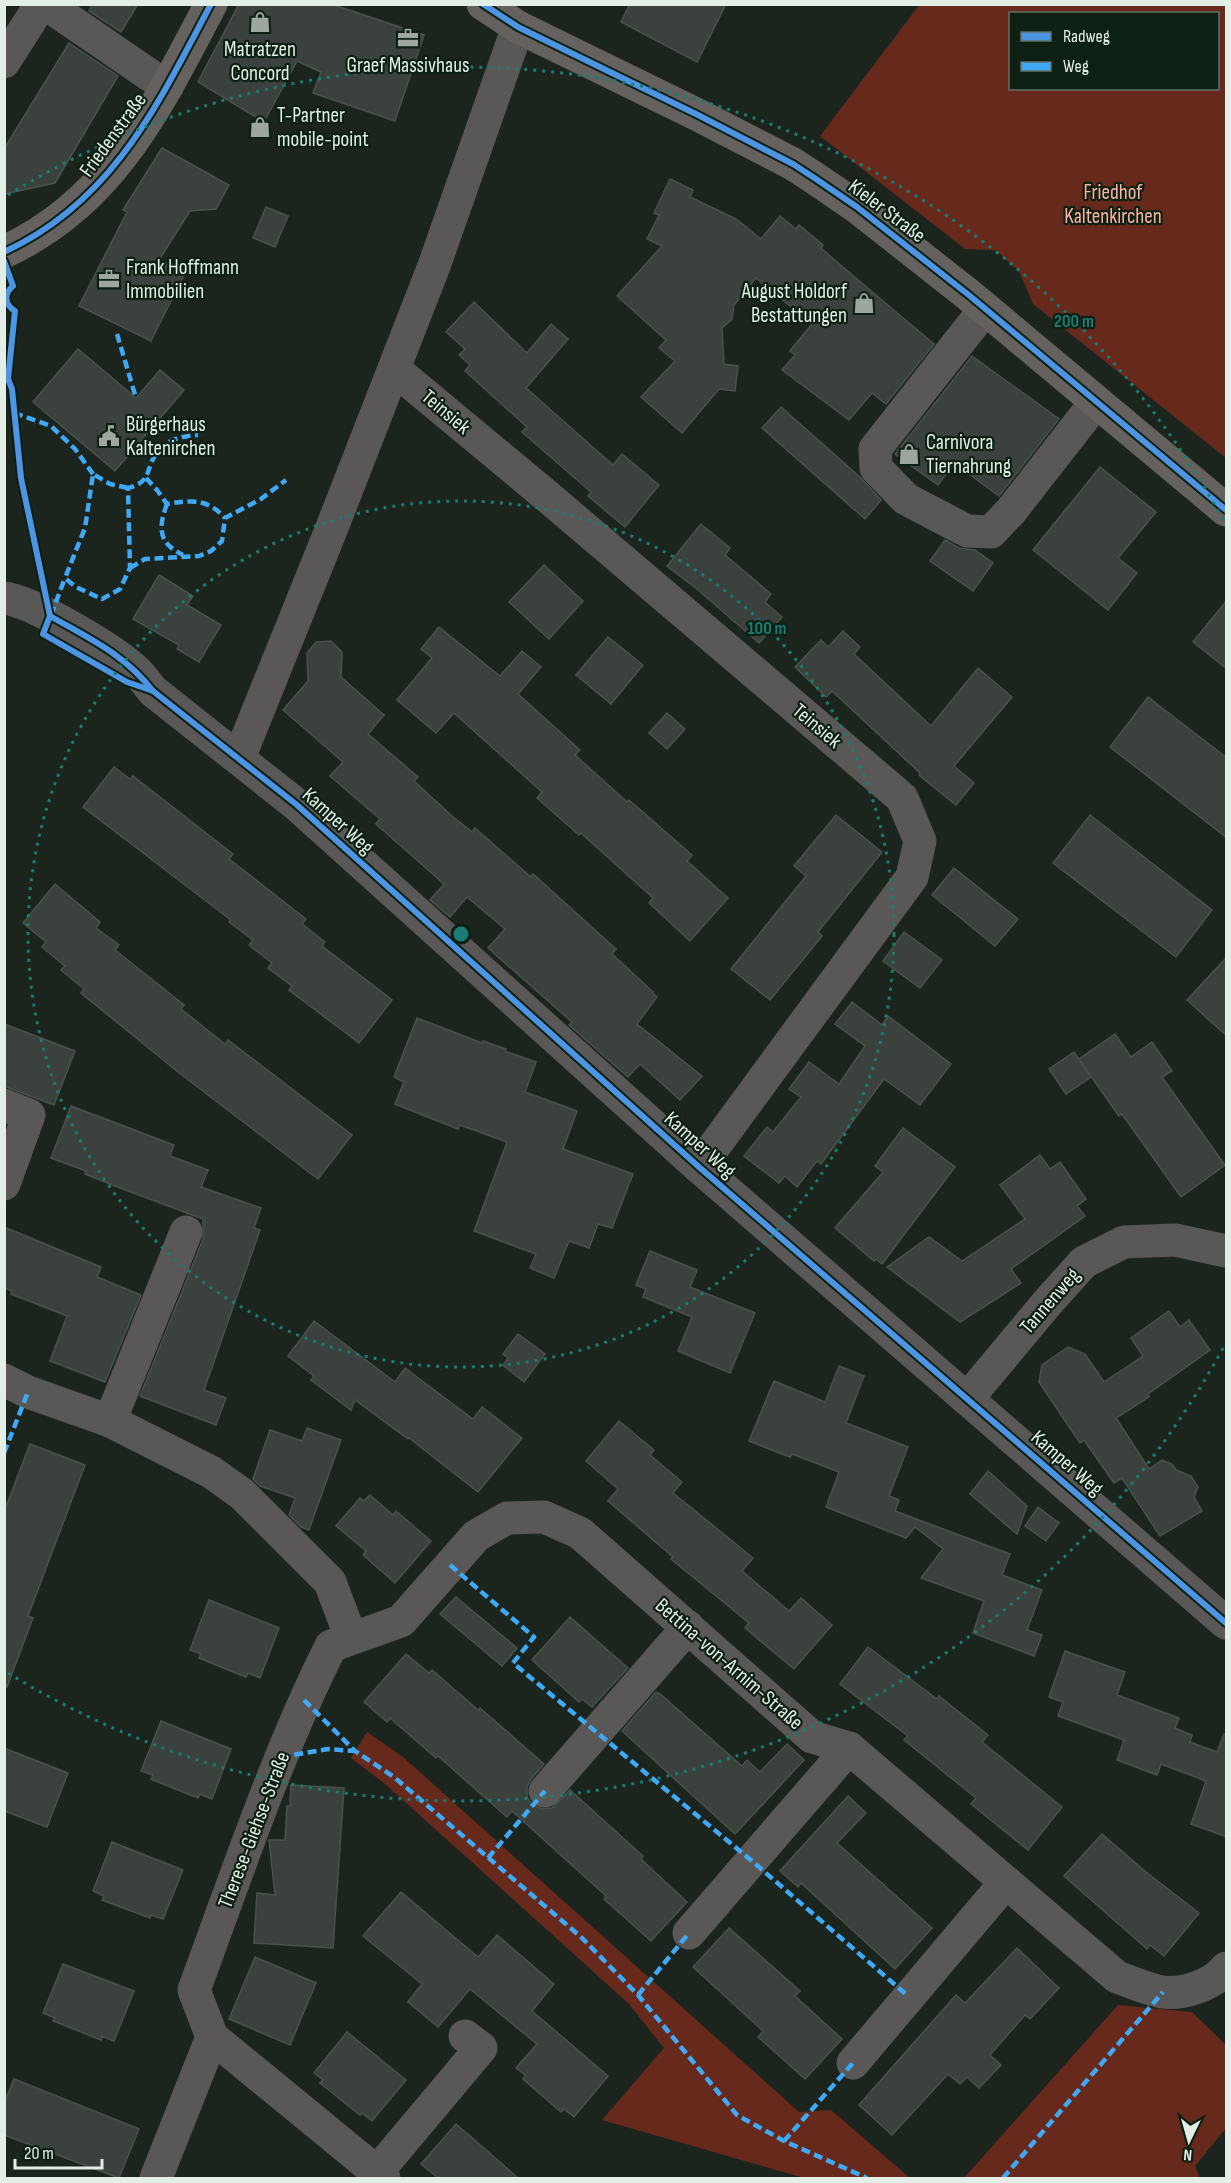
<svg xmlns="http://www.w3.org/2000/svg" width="1231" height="2183" font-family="'Sofia Sans Condensed',sans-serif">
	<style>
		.green { fill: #67291c; fill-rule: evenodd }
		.building { fill: #3b413d; stroke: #4a524c; stroke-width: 1.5 }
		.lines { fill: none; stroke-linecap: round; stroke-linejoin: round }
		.minor { stroke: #595856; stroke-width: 33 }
		.major { stroke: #64615f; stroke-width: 33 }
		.quiet { stroke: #3fa9f5; stroke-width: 4.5; stroke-dasharray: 9 4.5; stroke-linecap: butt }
		.cycleway-casing { stroke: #0e1f14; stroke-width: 10 }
		.cycleway { stroke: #4d94e3; stroke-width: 6 }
		.ring { fill: none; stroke: #1a7c74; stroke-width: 3; stroke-dasharray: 3 6 }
		.labels { text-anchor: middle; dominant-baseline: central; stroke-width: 4.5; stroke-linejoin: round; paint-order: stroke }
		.poi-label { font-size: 21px; fill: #e3eee6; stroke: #0e1f14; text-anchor: start }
		.street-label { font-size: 21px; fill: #e3eee6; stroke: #0e1f14 }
		.park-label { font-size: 21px; fill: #feb3a2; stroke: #0e1f14 }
		.centre { fill: #1a7c74; stroke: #0e1f14; stroke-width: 3 }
		.ring-label { font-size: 18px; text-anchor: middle; font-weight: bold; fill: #1a7c74; stroke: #0e1f14; stroke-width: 4.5; stroke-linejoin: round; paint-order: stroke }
	</style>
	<rect width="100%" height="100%" fill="#1c241e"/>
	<!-- green -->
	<g class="green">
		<path d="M 920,4 L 1226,5 L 1226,458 L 1033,304 L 1019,271 L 995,250 L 965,249 L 820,136 ZM 1010,14 L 1218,14 L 1218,88 L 1010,88 Z"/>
		<polygon points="367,1732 403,1757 799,2112 831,2110 910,2178 804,2178 602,2120 664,2048 628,2003 384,1783 351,1758"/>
		<polygon points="1118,2005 1192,2012 1226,2045 1226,2128 1195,2166 1200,2178 964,2178"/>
	</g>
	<!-- building -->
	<g class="building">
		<polygon points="92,4 138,4 121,32 89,11"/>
		<polygon points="239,4 331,4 424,35 395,121 313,93 321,72 297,61 264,122 198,82"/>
		<polygon points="630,4 726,4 697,62 621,22"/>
		<polygon points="69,43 118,76 55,183 4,194 4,149"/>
		<polygon points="162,148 229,185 216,209 190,211 159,260 185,273 151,341 79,306 127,212 123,210"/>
		<polygon points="670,179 693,190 690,197 736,219 761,239 780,216 796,229 799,225 823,245 821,248 831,257 934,344 886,404 872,393 849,420 782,370 795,355 790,351 812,324 756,278 734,305 732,319 722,328 724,364 738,366 735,391 719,389 682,433 641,397 675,361 659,348 666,340 617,296 662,246 647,239 659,215 654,213"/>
		<polygon points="266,207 288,216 275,247 253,238"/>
		<polygon points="474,302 527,353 551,324 568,339 526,388 613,465 622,454 659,485 625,527 588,496 591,492 522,432 527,427 465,371 470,365 459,355 465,349 446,332"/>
		<polygon points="78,349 136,398 160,370 184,390 115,471 33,402"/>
		<polygon points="972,356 1059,419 999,496 954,463 938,485 895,454"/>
		<polygon points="781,407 861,478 881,500 865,519 762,428"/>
		<polygon points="1100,467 1156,512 1118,558 1137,573 1108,610 1033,550"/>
		<polygon points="701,524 730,548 725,555 771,594 765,602 782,617 759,643 697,589 667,566"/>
		<polygon points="945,540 959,548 975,550 993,563 973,591 930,561"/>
		<polygon points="544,565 583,601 549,639 509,602"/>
		<polygon points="159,575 193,596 187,605 221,625 199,662 177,649 179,645 133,619"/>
		<polygon points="1227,600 1227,669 1193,642"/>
		<polygon points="439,627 500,676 522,651 541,667 518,694 580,750 575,755 627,802 629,800 692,855 687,861 728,898 690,941 649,903 653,898 581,833 579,835 537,798 542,792 454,713 436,733 397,700 432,658 421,649"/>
		<polygon points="843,631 860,647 854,654 931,726 978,668 1012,697 954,766 974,783 956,805 919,775 920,773 832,691 826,697 795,667 821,640 828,647"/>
		<polygon points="608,637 643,665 611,704 576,675"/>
		<polygon points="331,641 342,652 341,677 384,715 368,734 418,777 414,781 452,816 472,832 475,828 531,877 533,874 616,949 612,954 653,992 652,993 657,997 637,1024 702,1076 680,1100 640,1064 628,1077 569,1025 572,1022 488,948 505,929 467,897 450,917 430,900 444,884 376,824 380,819 330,776 343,762 283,710 308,681 307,653 316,642"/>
		<polygon points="1148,697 1227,758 1227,838 1110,747"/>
		<polygon points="667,713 685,729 667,749 649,733"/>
		<polygon points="114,767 130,779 133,776 233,854 229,859 306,919 302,924 325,942 322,946 392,1000 359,1043 289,990 292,986 268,968 272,963 249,945 253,940 229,922 231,920 83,807"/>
		<polygon points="836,815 882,852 818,932 822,936 770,1000 731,969 806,876 794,866"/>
		<polygon points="1090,815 1212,910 1176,957 1053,863"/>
		<polygon points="954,868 1018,919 995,946 932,895"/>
		<polygon points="55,884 100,922 96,928 119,945 115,950 184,1005 181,1009 225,1044 228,1040 352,1135 318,1179 178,1072 81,993 84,989 61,970 65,966 42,947 46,942 23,923"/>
		<polygon points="904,932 942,960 920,988 883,961"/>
		<polygon points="1227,957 1227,1036 1187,1000"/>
		<polygon points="852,1002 882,1025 888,1016 951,1064 920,1105 884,1079 821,1164 817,1161 797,1187 785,1176 779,1183 744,1156 767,1127 773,1132 801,1097 789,1089 809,1062 839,1084 865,1046 835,1024"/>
		<polygon points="417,1018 482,1043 483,1041 506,1049 505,1051 536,1062 525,1092 577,1111 563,1149 633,1174 612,1228 598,1224 589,1248 569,1241 554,1278 530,1268 536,1254 474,1231 507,1142 460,1125 458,1129 395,1104 404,1082 394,1077"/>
		<polygon points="4,1024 75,1051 54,1105 4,1086"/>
		<polygon points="1115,1034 1131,1057 1152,1042 1172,1071 1162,1077 1225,1165 1181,1197 1122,1114 1119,1116 1079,1059"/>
		<polygon points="1074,1052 1091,1077 1066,1094 1049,1069"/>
		<polygon points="71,1106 174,1145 170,1156 208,1170 201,1187 261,1208 254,1228 260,1230 204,1390 226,1398 216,1425 140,1396 203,1239 203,1219 115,1186 85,1174 86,1171 51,1158"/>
		<polygon points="903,1128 955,1167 882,1264 876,1259 874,1261 835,1228 883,1172 875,1166"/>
		<polygon points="1040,1155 1050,1169 1060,1162 1086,1199 1077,1206 1085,1216 1011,1269 1021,1283 960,1322 887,1267 929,1237 962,1261 1025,1219 1000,1185"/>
		<polygon points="4,1227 101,1267 97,1277 141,1295 105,1382 50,1361 67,1316 11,1294 12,1291 4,1288"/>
		<polygon points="650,1251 697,1270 690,1287 755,1313 730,1373 678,1351 692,1317 643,1297 646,1289 636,1285"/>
		<polygon points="1169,1311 1180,1327 1189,1320 1210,1350 1148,1394 1149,1397 1116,1418 1149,1469 1162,1460 1172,1464 1176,1470 1191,1476 1198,1487 1194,1497 1202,1511 1160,1536 1122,1478 1114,1483 1084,1440 1080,1443 1039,1382 1042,1365 1068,1347 1085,1354 1104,1382 1143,1356 1131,1338"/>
		<polygon points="314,1321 395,1382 405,1368 473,1419 482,1407 522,1438 478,1492 409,1438 408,1439 355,1400 351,1410 311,1380 314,1376 288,1356"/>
		<polygon points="518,1334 545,1354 524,1382 503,1365 508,1358 503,1354"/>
		<polygon points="839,1366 864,1376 846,1423 908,1447 889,1496 899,1500 895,1511 1010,1554 1002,1575 1042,1590 1027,1630 1042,1635 1034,1656 973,1633 984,1601 921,1578 943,1549 915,1527 906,1538 826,1507 839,1472 792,1454 790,1457 749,1441 774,1381 825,1402"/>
		<polygon points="619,1421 654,1450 650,1455 682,1482 673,1493 753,1558 742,1571 789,1611 801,1598 832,1625 794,1669 745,1628 749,1623 671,1559 673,1557 608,1501 618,1489 586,1461"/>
		<polygon points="307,1428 341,1440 309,1530 301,1527 289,1515 295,1498 260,1486 253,1479 270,1430 302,1441"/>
		<polygon points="30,1444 85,1465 28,1616 33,1618 7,1687 4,1686 4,1512"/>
		<polygon points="988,1471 1027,1506 1017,1534 970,1494"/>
		<polygon points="370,1495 393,1515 396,1511 431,1541 395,1583 363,1555 366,1551 336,1526 360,1498 364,1501"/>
		<polygon points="1038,1507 1059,1523 1046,1541 1025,1526"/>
		<polygon points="456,1597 517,1648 502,1666 440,1614"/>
		<polygon points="209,1600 279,1628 260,1678 248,1673 246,1677 233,1672 199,1658 201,1654 190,1650"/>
		<polygon points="570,1617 628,1668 592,1707 582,1699 579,1702 532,1660"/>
		<polygon points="868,1647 937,1699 939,1696 988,1735 982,1742 1062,1807 1028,1850 971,1804 976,1798 904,1740 908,1736 840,1684"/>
		<polygon points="1065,1651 1125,1672 1117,1695 1179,1718 1175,1728 1192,1735 1190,1742 1217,1752 1224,1734 1227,1735 1227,1837 1191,1824 1206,1781 1161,1764 1157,1775 1117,1760 1124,1740 1058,1716 1063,1702 1049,1697"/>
		<polygon points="406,1654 429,1673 432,1670 478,1710 480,1708 544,1764 531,1779 527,1787 527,1797 532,1805 542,1809 552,1808 570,1790 643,1856 641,1859 687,1902 651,1941 604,1899 606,1896 512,1811 507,1817 438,1756 436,1758 390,1718 387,1722 364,1702"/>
		<polygon points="656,1692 658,1694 659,1693 742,1766 747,1760 760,1772 787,1744 804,1760 735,1834 622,1731"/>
		<polygon points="161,1721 231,1749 212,1799 200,1794 198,1798 151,1779 153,1775 141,1771"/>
		<polygon points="4,1748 68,1773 47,1827 4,1811"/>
		<polygon points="291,1785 344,1788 333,1948 254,1943 257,1893 275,1895 269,1840 285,1840 287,1806 290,1806"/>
		<polygon points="848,1796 866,1813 837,1843 932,1928 895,1969 801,1883 798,1887 780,1871"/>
		<polygon points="1102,1834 1146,1872 1199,1913 1164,1956 1150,1945 1147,1949 1064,1876"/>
		<polygon points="112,1842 183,1870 163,1919 151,1915 150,1918 102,1900 104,1896 93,1891"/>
		<polygon points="401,1892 478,1957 497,1935 554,1984 532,2011 608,2076 574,2117 564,2109 561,2112 523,2079 525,2075 516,2068 537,2044 470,1989 438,2027 408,2002 422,1984 363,1936"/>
		<polygon points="729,1928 800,1991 795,1996 842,2039 805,2079 758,2037 763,2031 693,1967"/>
		<polygon points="1017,1948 1059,1988 1030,2019 1025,2015 990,2055 1001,2065 979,2088 967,2077 960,2084 948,2074 892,2135 859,2105 956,1995 965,2003"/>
		<polygon points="255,1957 316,1983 290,2045 229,2019"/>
		<polygon points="63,1964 134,1991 114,2041 102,2036 101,2040 53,2021 55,2018 43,2013"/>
		<polygon points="347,2032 406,2080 372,2121 362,2113 360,2115 320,2083 323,2080 314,2073"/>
		<polygon points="14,2079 139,2129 119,2178 4,2135 4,2103"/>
		<polygon points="456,2124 485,2149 518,2178 438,2178 421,2164"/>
	</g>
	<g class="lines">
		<!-- minor -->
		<g class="minor">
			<polyline points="46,4 167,87"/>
			<polyline points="4,62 41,4"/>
			<polyline points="985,309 875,449 876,468 906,499 967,531 991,532 1011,511 1096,402"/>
			<polyline points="394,369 548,497 902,798 920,841 912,877 699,1167"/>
			<path d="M 4,598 C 32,601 114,650 135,670 C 142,676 147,684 153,691 L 297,805 L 699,1167 L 1226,1623"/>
			<polyline points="239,758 331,530 434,266 518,27"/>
			<polyline points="4,1105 29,1115 4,1184"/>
			<polyline points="4,1380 28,1392 110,1421 211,1472 242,1494 330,1582 351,1638"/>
			<polyline points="967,1399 1048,1302 1084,1262 1124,1242 1175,1240 1226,1251"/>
			<polyline points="110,1421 186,1232"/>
			<polyline points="545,1791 688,1627"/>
			<polyline points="689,1933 849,1748"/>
			<polyline points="853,2063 1006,1882"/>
			<polyline points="377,2172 481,2048 465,2036"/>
			<polyline points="156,2178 212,2037"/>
			<path d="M 384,2178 L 212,2037 L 194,1990 C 237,1874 276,1756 331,1646 L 401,1621 L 476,1536 L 507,1518 L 544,1517 L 580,1533 L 812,1737 L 849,1748 L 1117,1977 C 1131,1982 1147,1989 1162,1992 C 1183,1995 1213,1985 1226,1968"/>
		</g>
		<!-- major -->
		<g class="major">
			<polyline points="483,4 518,27 698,115 793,164 816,179 857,207 970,296 1226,510"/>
			<path d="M 4,252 C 113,202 158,104 211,4"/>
		</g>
		<!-- quiet -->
		<g class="quiet">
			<polyline points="117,334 136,398"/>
			<polyline points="14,413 51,426 75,449 93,474"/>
			<path d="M 146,478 L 157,490 L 167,504 C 191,500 207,498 225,518"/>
			<path d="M 128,488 L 110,484 L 93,474 L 85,528 L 65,578 L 76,587 L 102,599 L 120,589 L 130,568 L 128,488 C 152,482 145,470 156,454 C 166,439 182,436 198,435"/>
			<path d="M 167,504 C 158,528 158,543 183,555"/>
			<polyline points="130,568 145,559 199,556 211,551 222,541 225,518 261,499 286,480"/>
			<polyline points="51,615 65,578"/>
			<polyline points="4,1453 28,1392"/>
			<polyline points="450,1565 534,1637 513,1663 752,1861 908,1996"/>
			<polyline points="304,1700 355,1751 394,1777 581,1937 638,1995 737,2115 784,2141 867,2178"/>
			<polyline points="281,1757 328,1749 355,1751"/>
			<polyline points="488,1858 545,1791"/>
			<polyline points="638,1995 689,1933"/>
			<polyline points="784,2141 853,2063"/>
			<polyline points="1003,2178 1163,1992"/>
		</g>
		<defs>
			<g id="cycleway">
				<polyline points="483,4 518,27 698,115 793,164 816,179 857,207 970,296 1226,510"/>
				<path d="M 4,252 C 113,202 158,104 211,4"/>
				<path d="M 4,261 L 13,286 C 3,294 5,305 15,311 L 8,379 L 12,389 L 21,478 L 50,616 L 43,634 L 127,682 L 153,691"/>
				<path d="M 50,616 C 90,639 124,654 153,691 L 297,805 L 699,1167 L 1226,1623"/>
			</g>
		</defs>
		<!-- cycleway casing -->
		<use href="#cycleway" class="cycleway-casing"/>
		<!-- cycleway -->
		<use href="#cycleway" class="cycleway"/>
	</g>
	<!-- distance rings -->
	<g class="ring">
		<circle cx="461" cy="934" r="433"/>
		<path d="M1223 1348A867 867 0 0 1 8 1673M8 195A867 867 0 0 1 1223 520"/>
	</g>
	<!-- icons -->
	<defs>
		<symbol id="shop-bare" viewBox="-9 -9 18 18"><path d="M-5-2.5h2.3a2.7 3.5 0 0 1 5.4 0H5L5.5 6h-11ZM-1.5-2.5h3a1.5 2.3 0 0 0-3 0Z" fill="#9da7a0" stroke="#0e1f14" stroke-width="2.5" paint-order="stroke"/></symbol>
		<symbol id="office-bare" viewBox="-9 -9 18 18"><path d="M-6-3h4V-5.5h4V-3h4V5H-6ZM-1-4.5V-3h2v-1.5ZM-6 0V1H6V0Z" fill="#9da7a0" stroke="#0e1f14" stroke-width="2.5" paint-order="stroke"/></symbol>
		<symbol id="civic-bare" viewBox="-9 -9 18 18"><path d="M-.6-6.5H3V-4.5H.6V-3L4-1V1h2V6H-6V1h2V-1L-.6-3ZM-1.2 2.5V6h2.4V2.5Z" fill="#9da7a0" stroke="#0e1f14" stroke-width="2.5" paint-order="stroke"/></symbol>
	</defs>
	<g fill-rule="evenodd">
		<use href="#shop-bare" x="245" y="7" width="30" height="30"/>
		<use href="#office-bare" x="393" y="23" width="30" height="30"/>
		<use href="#shop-bare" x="245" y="112" width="30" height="30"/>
		<use href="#office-bare" x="94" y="264" width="30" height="30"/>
		<use href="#shop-bare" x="849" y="288" width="30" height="30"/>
		<use href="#civic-bare" x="94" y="421" width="30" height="30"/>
		<use href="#shop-bare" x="894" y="439" width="30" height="30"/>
	</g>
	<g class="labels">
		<!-- poi labels -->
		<g class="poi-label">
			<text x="260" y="49" text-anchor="middle">Matratzen<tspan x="260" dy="24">Concord</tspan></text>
			<text x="408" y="65" text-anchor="middle">Graef Massivhaus</text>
			<text x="277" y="115">T-Partner<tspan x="277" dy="24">mobile-point</tspan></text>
			<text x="126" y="267">Frank Hoffmann<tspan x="126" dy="24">Immobilien</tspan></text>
			<text x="847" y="291" text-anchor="end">August Holdorf<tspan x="847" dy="24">Bestattungen</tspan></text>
			<text x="126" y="424">Bürgerhaus<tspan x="126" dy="24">Kaltenirchen</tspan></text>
			<text x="926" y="442">Carnivora<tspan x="926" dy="24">Tiernahrung</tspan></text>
		</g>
		<!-- street labels -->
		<g class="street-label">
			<text transform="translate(113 135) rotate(-54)">Friedenstraße</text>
			<text transform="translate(887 211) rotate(37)">Kieler Straße</text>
			<text transform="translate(446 412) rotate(40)">Teinsiek</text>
			<text transform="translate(817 726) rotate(40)">Teinsiek</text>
			<text transform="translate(338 821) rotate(42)">Kamper Weg</text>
			<text transform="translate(700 1145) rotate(42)">Kamper Weg</text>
			<text transform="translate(1050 1301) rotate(-49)">Tannenweg</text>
			<text transform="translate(1067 1463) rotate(41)">Kamper Weg</text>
			<text transform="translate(729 1664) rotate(41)">Bettina-von-Arnim-Straße</text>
			<text transform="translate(254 1830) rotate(-69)">Therese-Giehse-Straße</text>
		</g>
		<!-- park labels -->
		<g class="park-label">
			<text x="1113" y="192">Friedhof<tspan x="1113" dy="24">Kaltenkirchen</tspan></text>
		</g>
	</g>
	<circle cx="461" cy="934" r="9" class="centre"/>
	<g class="ring-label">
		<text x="1074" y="327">200 m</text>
		<text x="767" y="634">100 m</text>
	</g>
	<!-- border -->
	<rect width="1231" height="2183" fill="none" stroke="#e3eee6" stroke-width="12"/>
	<!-- legend -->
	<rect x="1009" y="12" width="210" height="78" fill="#0e1f14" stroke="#637268" stroke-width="1.5"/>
	<rect x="1021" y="32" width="30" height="9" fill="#4d94e3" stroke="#637268" stroke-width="1.5"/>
	<text x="1063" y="42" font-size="18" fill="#e3eee6">Radweg</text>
	<rect x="1021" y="62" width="30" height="9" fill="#3fa9f5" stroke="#637268" stroke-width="1.5"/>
	<text x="1063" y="72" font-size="18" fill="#e3eee6">Weg</text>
	<!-- north arrow -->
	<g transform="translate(1189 2141) rotate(185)" stroke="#0e1f14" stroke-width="4.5" paint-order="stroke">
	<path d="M0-4.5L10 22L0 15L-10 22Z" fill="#e3eee6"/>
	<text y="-9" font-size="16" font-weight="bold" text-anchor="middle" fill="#e3eee6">N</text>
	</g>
	<!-- scale -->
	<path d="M15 2159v9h87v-9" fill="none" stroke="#e3eee6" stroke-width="3"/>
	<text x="24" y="2159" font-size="18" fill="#e3eee6" stroke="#0e1f14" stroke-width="4.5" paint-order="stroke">20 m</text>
</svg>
